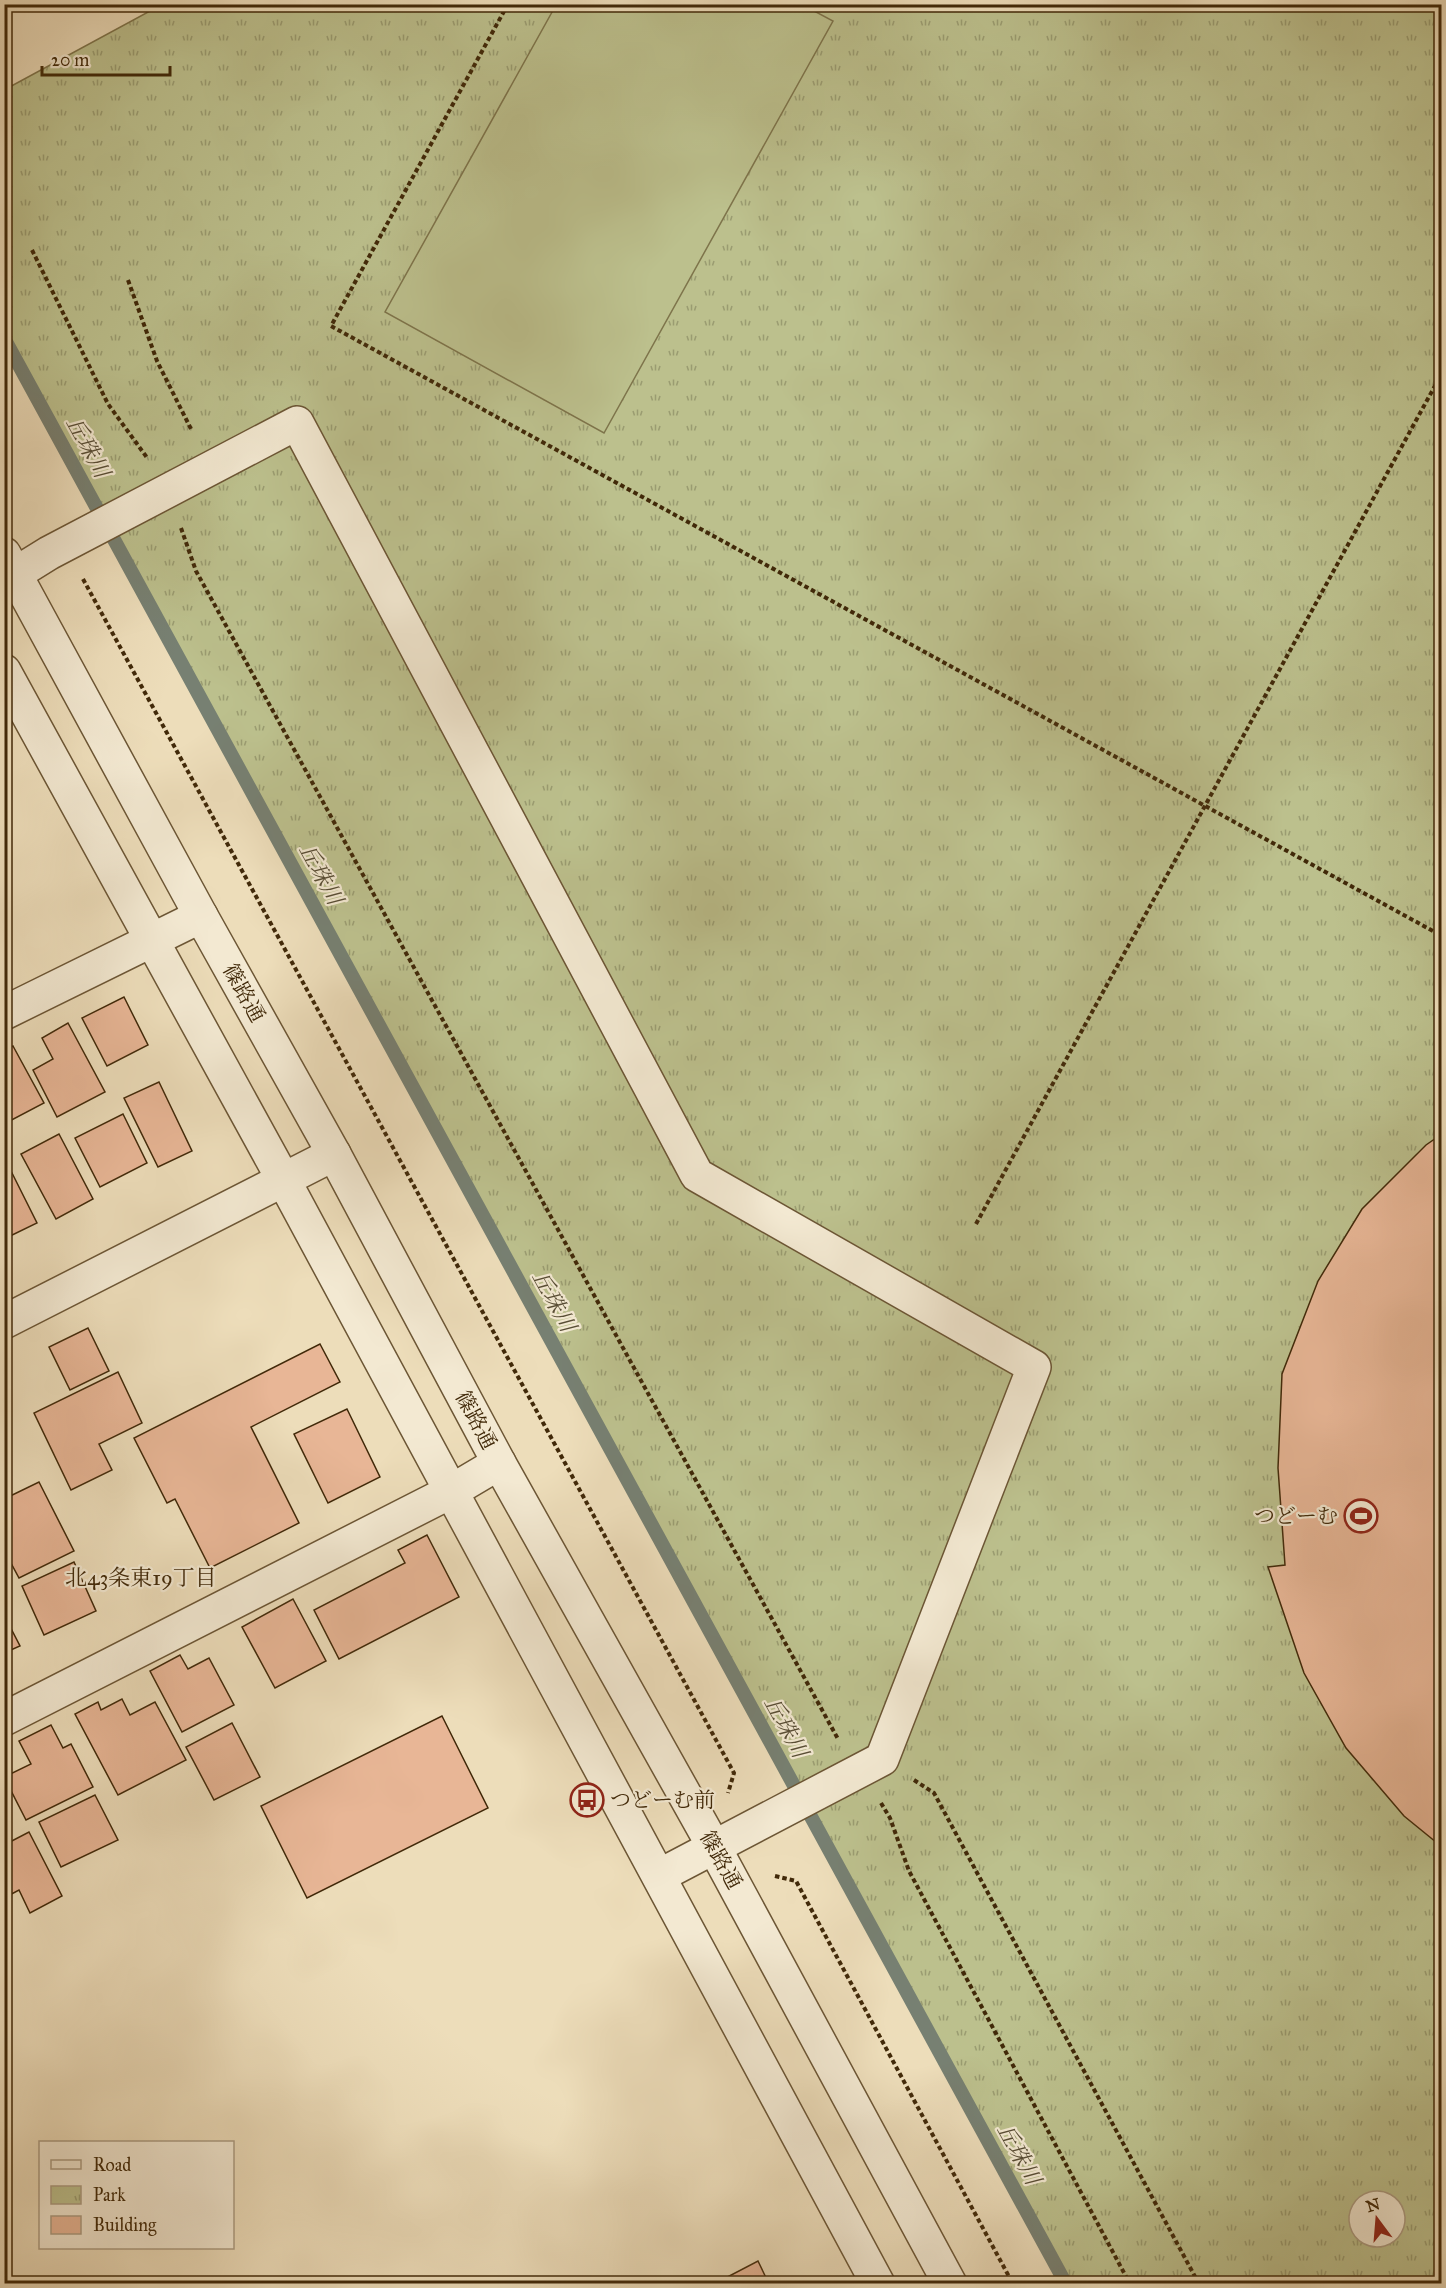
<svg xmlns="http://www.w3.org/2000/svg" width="1446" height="2288" font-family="'IM FELL Great Primer','Noto Serif JP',serif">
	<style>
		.park { fill: url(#park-tufts); stroke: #7e744b; stroke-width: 1.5; fill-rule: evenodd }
		.garden { fill: #bcc08d; stroke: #7e744b; stroke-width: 1.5 }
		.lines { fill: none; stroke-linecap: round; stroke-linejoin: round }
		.stream { stroke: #778072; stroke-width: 14 }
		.building { fill: #e8b696; stroke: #412909; stroke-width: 1.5 }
		.minor-casing { stroke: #6c5635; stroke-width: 36 }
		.path { stroke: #412909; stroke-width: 4; stroke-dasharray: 4.5 3; stroke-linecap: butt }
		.minor { stroke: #f3e9d2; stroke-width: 33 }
		.labels { text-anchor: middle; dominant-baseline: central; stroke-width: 4.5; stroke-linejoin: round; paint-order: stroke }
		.street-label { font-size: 21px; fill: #412909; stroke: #f3e9d2 }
		.poi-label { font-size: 21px; fill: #412909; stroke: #f3e9d2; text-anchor: end }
		.water-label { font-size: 22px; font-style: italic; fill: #584d35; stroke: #f3e9d2 }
		.neighbourhood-label { font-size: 22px; fill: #412909; stroke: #f3e9d2 }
	</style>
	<defs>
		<pattern id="park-tufts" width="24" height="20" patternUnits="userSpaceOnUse" patternTransform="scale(1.5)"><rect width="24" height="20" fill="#bcc08d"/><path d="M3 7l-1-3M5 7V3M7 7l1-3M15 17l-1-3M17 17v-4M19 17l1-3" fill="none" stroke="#9a9c71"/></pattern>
	</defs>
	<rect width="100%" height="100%" fill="#edddba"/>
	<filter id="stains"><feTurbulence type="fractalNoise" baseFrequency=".00333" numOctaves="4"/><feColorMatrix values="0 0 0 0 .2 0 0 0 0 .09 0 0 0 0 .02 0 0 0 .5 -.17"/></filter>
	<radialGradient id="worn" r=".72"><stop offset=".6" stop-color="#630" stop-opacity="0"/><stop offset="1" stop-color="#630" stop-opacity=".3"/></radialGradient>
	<!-- park -->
	<path class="park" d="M 161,5 L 1441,5 L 1441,2283 L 1066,2283 L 5,338 L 4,90 ZM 1359,2201 L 1395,2201 L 1395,2237 L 1359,2237 Z"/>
	<!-- garden -->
	<polygon class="garden" points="556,5 803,5 833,21 604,433 385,312"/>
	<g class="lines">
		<!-- stream -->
		<polyline class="stream" points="4,338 1066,2284"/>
	</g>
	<!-- building -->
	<g class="building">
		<polygon points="124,997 148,1045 107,1066 82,1018"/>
		<polygon points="68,1023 105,1092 57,1117 33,1070 53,1059 42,1038"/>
		<polygon points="13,1046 44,1103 4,1124 4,1050"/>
		<polygon points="159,1082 192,1151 158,1167 124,1098"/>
		<polygon points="123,1114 147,1163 100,1187 75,1138"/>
		<polygon points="59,1134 93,1199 56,1219 21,1154"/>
		<polygon points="1442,1134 1442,1847 1404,1816 1346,1748 1304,1673 1268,1567 1285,1565 1278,1468 1282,1374 1318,1281 1362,1209 1426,1145"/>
		<polygon points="6,1161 37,1223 4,1239 4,1162"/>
		<polygon points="88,1328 109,1371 70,1390 49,1347"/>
		<polygon points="320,1344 340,1382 251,1427 299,1523 210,1568 175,1499 167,1503 134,1438"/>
		<polygon points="118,1372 142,1423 99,1444 112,1470 71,1490 34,1413"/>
		<polygon points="347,1409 380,1477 328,1503 294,1434"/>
		<polygon points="39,1482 74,1551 19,1578 4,1550 4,1499"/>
		<polygon points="427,1535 459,1597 339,1659 314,1610 405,1563 398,1550"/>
		<polygon points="74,1562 96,1611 44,1635 22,1586"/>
		<polygon points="293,1599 326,1661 275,1688 242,1627"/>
		<polygon points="4,1615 20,1646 4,1653"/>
		<polygon points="180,1655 188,1669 209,1658 234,1705 182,1732 150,1671"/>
		<polygon points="122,1699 130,1715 155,1702 186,1760 118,1795 75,1714 98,1702 101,1710"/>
		<polygon points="442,1716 488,1808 307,1898 261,1806"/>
		<polygon points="232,1723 260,1777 214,1800 186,1747"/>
		<polygon points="51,1725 63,1748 71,1744 93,1787 26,1820 4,1777 31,1764 19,1741"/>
		<polygon points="4,1794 11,1807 4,1811"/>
		<polygon points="95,1795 118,1840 61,1867 39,1822"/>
		<polygon points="29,1832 62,1896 30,1913 19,1890 4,1898 4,1845"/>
		<polygon points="758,2261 769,2284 714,2284"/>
	</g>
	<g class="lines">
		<defs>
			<g id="minor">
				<polyline points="4,554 201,916 334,1154 499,1463 714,1847 950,2284"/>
				<polyline points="4,581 49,553 297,423 697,1175 1034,1367 882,1759 659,1876"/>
				<polyline points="4,671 283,1179 878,2284"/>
				<polyline points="4,1013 201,916"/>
				<polyline points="4,1322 334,1154"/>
				<polyline points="4,1719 450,1492 499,1463"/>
			</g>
		</defs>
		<!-- minor casing -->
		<use href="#minor" class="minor-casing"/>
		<!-- path -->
		<g class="path">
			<polyline points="508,4 331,326 1442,936"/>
			<polyline points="32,250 108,404 148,459"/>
			<polyline points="128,280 157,361 191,429"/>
			<polyline points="181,528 196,571 838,1739"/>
			<polyline points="83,579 734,1773 728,1793"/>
			<polyline points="976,1224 1442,373"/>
			<polyline points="914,1780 934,1793 1199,2284"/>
			<polyline points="881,1803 890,1818 909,1871 1130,2284"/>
			<polyline points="775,1876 796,1881 1013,2284"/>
		</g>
		<!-- minor -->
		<use href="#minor" class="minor"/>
	</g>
	<!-- icons -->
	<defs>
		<symbol id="stadium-ring" viewBox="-11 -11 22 22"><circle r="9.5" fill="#f3e9d2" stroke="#8f2418" stroke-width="1.5"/><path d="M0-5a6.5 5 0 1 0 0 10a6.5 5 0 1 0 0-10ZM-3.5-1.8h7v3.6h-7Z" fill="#8f2418"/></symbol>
		<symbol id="bus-ring" viewBox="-11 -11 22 22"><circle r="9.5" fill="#f3e9d2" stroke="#8f2418" stroke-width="1.5"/><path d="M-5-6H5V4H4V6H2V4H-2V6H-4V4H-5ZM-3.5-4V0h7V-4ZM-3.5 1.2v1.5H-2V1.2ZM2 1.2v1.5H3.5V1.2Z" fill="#8f2418"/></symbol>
	</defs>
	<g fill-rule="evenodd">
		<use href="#stadium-ring" x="1342" y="1497" width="38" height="38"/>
		<use href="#bus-ring" x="568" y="1781" width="38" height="38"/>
	</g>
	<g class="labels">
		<!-- street labels -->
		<g class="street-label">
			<text transform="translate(244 993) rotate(61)">篠路通</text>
			<text transform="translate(476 1420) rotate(62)">篠路通</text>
			<text transform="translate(721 1860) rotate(61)">篠路通</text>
		</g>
		<!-- poi labels -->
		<g class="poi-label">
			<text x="1338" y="1516">つどーむ</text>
			<text x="610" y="1800" text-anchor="start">つどーむ前</text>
		</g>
		<!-- water labels -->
		<g class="water-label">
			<text transform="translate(88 447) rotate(61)">丘珠川</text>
			<text transform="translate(321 874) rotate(61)">丘珠川</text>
			<text transform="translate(554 1301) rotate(61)">丘珠川</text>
			<text transform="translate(786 1727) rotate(61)">丘珠川</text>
			<text transform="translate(1019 2154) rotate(61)">丘珠川</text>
		</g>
		<!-- neighbourhood labels -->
		<g class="neighbourhood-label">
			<text x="141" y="1577">北43条東19丁目</text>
		</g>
	</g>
	<!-- margin -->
	<rect width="1446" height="2288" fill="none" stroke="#edddba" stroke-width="24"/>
	<rect x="6" y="6" width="1434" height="2276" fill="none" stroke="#412909" stroke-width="3"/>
	<rect x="12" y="12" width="1422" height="2264" fill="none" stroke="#412909" stroke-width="1.5"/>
	<!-- legend -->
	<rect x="39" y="2141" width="195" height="108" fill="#f3e9d2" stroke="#ac9c82" stroke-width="1.5"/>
	<rect x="51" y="2160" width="30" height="9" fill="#f3e9d2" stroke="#ac9c82" stroke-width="1.5"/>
	<text x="93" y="2171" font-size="18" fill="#412909">Road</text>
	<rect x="51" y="2186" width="30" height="18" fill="url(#park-tufts)" stroke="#ac9c82" stroke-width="1.5"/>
	<text x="93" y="2201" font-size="18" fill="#412909">Park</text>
	<rect x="51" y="2216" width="30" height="18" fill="#e8b696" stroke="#ac9c82" stroke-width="1.5"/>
	<text x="93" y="2231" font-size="18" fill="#412909">Building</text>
	<!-- north arrow -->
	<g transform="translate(1377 2219) rotate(344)"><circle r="28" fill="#f3e9d2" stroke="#ac9c82" stroke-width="1.5"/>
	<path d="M0-4.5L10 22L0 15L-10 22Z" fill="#8f2418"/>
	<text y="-9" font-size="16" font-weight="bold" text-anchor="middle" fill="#412909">N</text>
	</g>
	<!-- scale -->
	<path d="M42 66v9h128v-9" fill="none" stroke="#412909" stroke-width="3"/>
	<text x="51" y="66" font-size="18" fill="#412909" stroke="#f3e9d2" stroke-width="4.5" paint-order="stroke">20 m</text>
	<rect width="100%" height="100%" filter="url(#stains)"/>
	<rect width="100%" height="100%" fill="url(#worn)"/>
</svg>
